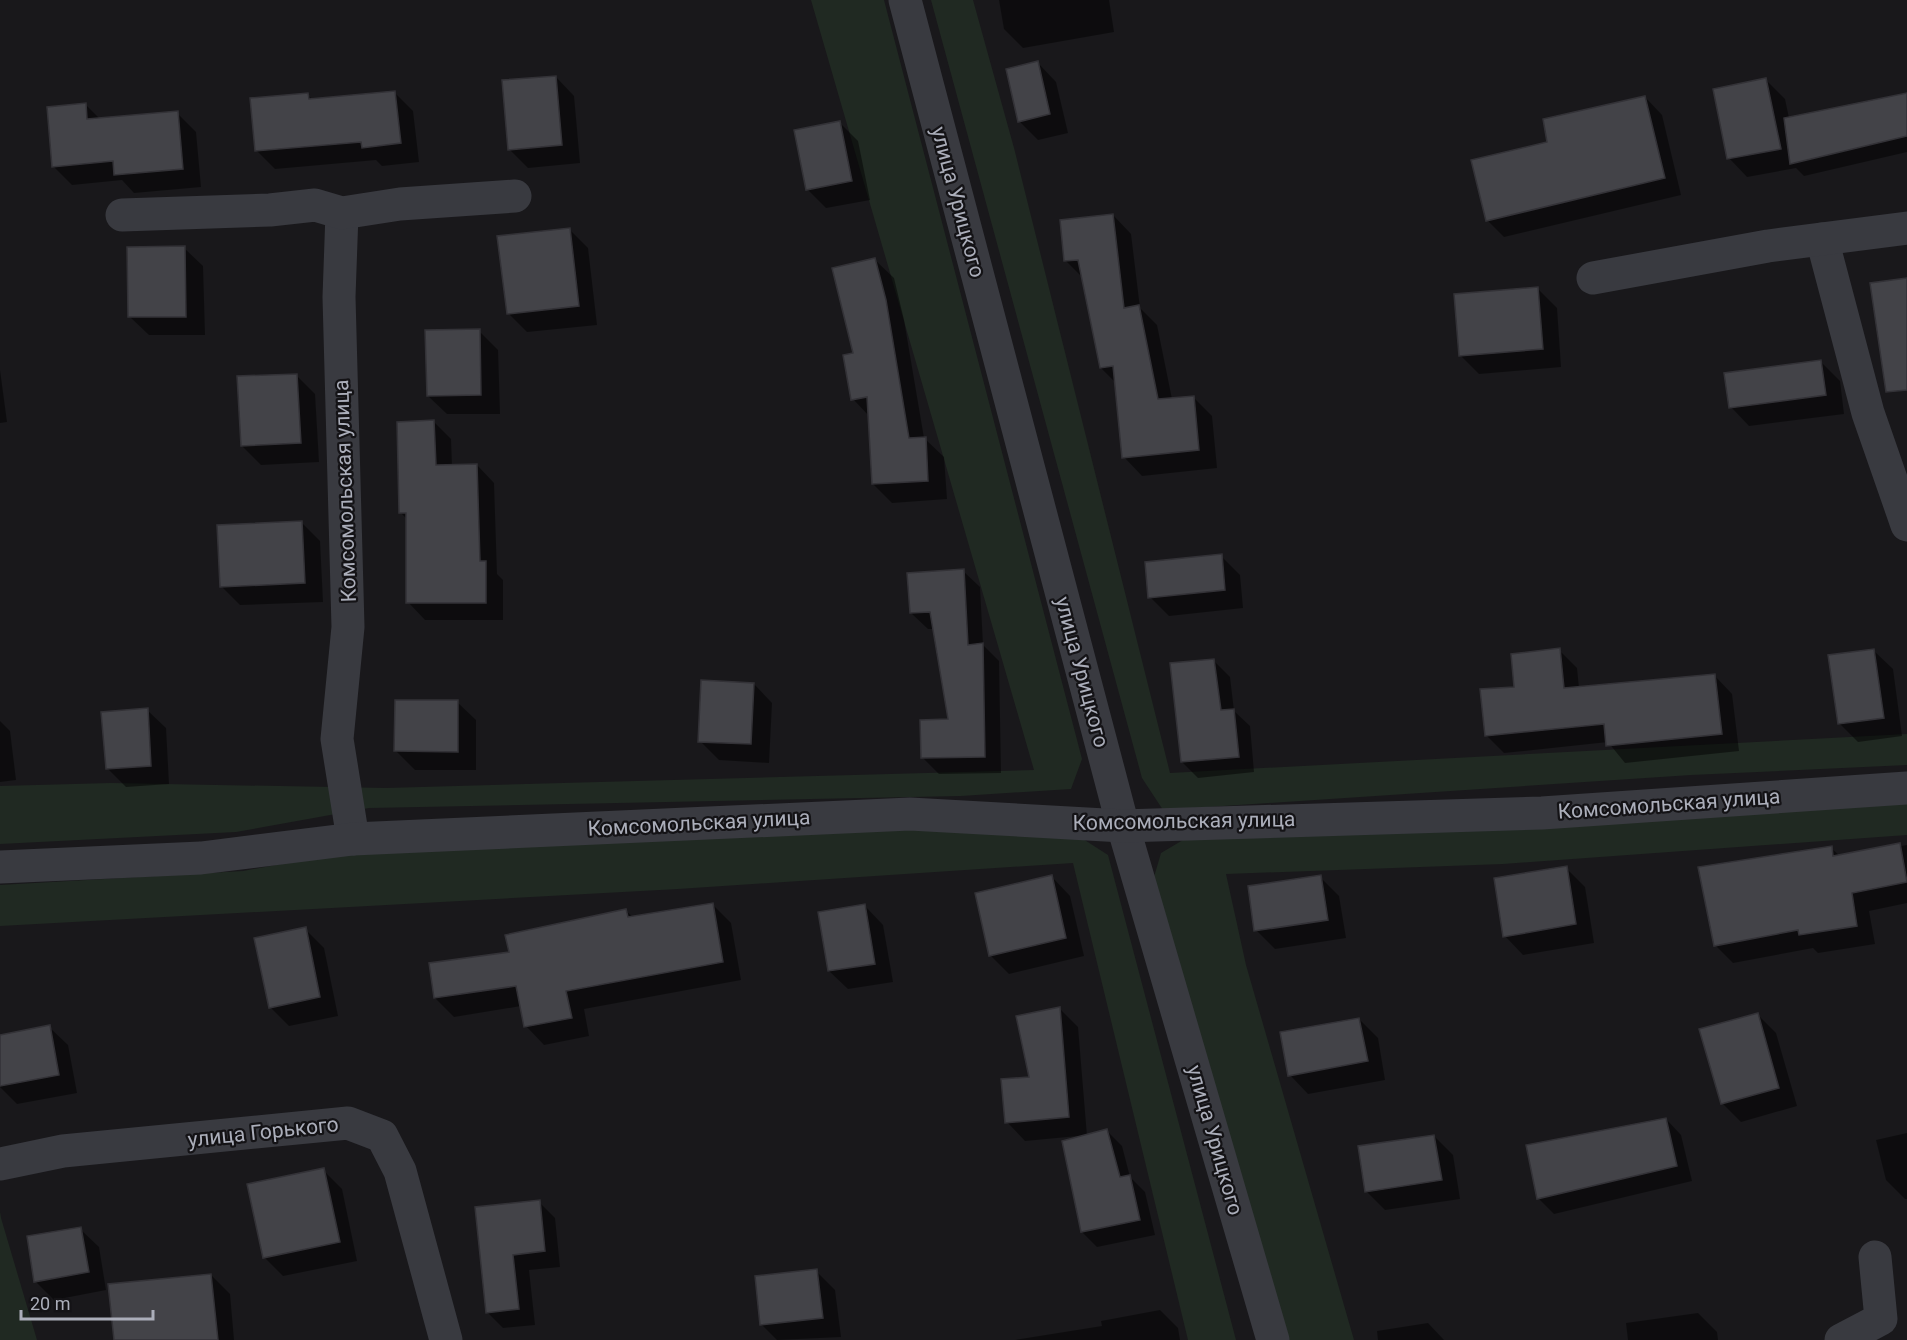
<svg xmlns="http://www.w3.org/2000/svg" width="1907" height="1340" font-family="Roboto,sans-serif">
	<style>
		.green { fill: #202922 }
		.shadow { fill: #0007 }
		.building { fill: #434348; stroke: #333237; stroke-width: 1.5 }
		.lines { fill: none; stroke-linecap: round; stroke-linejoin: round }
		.street { stroke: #393a40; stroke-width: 33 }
		.labels { text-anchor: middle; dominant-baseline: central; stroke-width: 4.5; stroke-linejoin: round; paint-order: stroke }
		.street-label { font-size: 21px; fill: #abaeba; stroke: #141316 }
	</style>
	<rect width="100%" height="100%" fill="#19181b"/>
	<!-- green -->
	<g class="green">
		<polygon points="811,0 884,0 1082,759 1071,789 961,796 369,808 236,832 0,844 0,786 111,783 386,788 1034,770"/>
		<polygon points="931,0 973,0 1014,148 1170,773 1907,734 1907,765 1691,775 1163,810 1142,778"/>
		<polygon points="1907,802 1907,835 1503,864 1226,874 1246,965 1354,1340 1287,1340 1154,877 1161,853 1183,840"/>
		<polygon points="934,824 1080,837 1108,855 1236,1340 1188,1340 1073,863 678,889 0,926 0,885 243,871 363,849"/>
		<polygon points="0,1212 1,1218 37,1340 0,1340"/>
	</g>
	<!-- shadow -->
	<g class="shadow">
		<polygon points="999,0 1109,0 1114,32 1023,48 1004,29"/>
		<polygon points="1038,63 1056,82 1068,133 1038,140 1019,121"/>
		<polygon points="556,77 574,96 580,163 528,168 509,149"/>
		<polygon points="1766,80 1785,99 1789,118 1907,94 1907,152 1804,176 1796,168 1747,177 1729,158"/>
		<polygon points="394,92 413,111 419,162 382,166 376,160 275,169 256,150 308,95 313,100"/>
		<polygon points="1645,97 1662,115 1681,195 1504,237 1487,220 1549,143"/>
		<polygon points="85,104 100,119 177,113 196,132 201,187 134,193 122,180 72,185 53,166"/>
		<polygon points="839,122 858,141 870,200 826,208 807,189"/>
		<polygon points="1113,215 1131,234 1140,308 1157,325 1172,399 1193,397 1212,416 1217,468 1142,476 1124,457 1116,383 1101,368 1083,278 1066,261"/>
		<polygon points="570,230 588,248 597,325 527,332 508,313"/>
		<polygon points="184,248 203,266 205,335 149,335 130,317"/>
		<polygon points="875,260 894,278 904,320 924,438 944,457 947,499 892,503 873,484 870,417 853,399 855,355"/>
		<polygon points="1538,289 1557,308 1561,367 1479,374 1460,355"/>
		<polygon points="479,331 498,350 500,414 447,414 428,396"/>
		<polygon points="1821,362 1840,381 1844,414 1749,426 1731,407"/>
		<polygon points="0,370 7,422 0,423"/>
		<polygon points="296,375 315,394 319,462 261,465 242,446"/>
		<polygon points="433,421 451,439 452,466 477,465 494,483 497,574 503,580 503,620 425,620 408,602 407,519 400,512"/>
		<polygon points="301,522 320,541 323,602 240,605 222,587"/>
		<polygon points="1221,556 1240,575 1243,608 1169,616 1150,597"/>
		<polygon points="963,571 980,587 983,645 999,661 1001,773 939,774 923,758 950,721 935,629 928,629 911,613"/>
		<polygon points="1559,650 1577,668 1579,688 1715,676 1732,694 1739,751 1625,763 1608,742 1504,753 1487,736 1516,688"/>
		<polygon points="1874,651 1893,669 1902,736 1858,742 1839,723"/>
		<polygon points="1214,661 1230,677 1234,711 1250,726 1254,772 1198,778 1182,762"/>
		<polygon points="754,684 772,703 769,763 719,760 700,741"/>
		<polygon points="457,702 476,720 476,770 415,770 396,751"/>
		<polygon points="147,710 166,728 169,784 126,787 107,768"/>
		<polygon points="0,721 10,731 16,780 0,782"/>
		<polygon points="1907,845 1907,903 1869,911 1875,944 1818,953 1813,948 1733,963 1715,945 1831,848 1840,856"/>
		<polygon points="1566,868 1585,887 1594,943 1523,955 1505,936"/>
		<polygon points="1052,877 1070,896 1084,956 1009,974 990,955"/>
		<polygon points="1320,877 1339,896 1346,938 1275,949 1256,930"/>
		<polygon points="712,904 731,923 741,980 584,1009 589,1036 544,1045 526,1026 521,1006 454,1017 435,998 510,953 626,911 633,917"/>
		<polygon points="865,906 883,925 893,982 848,989 829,971"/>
		<polygon points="305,929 324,948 338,1016 289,1026 270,1007"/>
		<polygon points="1059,1008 1078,1027 1087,1136 1107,1131 1122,1146 1130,1177 1145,1192 1155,1235 1097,1247 1082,1232 1078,1136 1025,1141 1007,1122 1031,1078"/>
		<polygon points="1757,1014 1776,1033 1797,1106 1741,1122 1722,1103"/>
		<polygon points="1359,1019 1378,1038 1385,1080 1308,1094 1290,1075"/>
		<polygon points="49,1027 68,1045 77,1093 17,1104 0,1087 0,1036"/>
		<polygon points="1666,1119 1681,1135 1692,1181 1554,1214 1538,1198"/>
		<polygon points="1907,1133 1907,1199 1905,1199 1886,1180 1876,1140"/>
		<polygon points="1434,1136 1453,1155 1460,1199 1385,1210 1366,1191"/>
		<polygon points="323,1170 342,1189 357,1261 283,1276 264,1257"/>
		<polygon points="539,1202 555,1218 560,1267 529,1270 535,1325 503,1328 487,1312 476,1208"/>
		<polygon points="80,1229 99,1247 106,1290 54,1300 35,1281"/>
		<polygon points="816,1271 835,1290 841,1337 777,1340 762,1325"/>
		<polygon points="211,1275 230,1294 234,1340 115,1340"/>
		<polygon points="1160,1310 1178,1328 1180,1340 1015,1340 1102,1326 1101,1321"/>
		<polygon points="1698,1313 1717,1332 1718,1340 1628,1340 1626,1323"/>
		<polygon points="1428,1323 1444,1340 1378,1340 1377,1331"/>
	</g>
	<!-- building -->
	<g class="building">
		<polygon points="1038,61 1050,114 1018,122 1006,69"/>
		<polygon points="556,76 562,145 508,150 502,80"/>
		<polygon points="1766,78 1781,149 1727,159 1713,89"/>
		<polygon points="395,91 401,143 362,148 361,142 255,151 250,98 308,93 309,99"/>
		<polygon points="1907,93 1907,136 1790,164 1784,118"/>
		<polygon points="1645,96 1665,178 1486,221 1471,160 1547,142 1543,119"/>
		<polygon points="86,103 87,119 178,111 183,169 114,175 113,161 52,167 47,107"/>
		<polygon points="840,121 852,181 806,190 794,130"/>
		<polygon points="1113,214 1124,308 1139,305 1158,399 1194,396 1199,450 1122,458 1113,366 1100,368 1078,260 1064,261 1060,220"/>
		<polygon points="570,228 579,306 507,314 497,236"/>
		<polygon points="185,246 186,317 128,317 127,247"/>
		<polygon points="875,258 886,300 909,438 926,437 928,481 872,484 867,397 851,400 843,355 853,353 832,268"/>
		<polygon points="1907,278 1907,390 1886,392 1870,283"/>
		<polygon points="1538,287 1543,349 1459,356 1454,294"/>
		<polygon points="480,329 481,395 427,396 425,330"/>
		<polygon points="1821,360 1826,395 1729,408 1724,373"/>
		<polygon points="297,374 301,443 241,446 237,376"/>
		<polygon points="434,420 436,465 477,464 480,561 486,561 486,603 406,603 406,513 399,513 397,422"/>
		<polygon points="302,521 305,583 220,587 217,525"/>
		<polygon points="1222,554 1225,590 1148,598 1145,562"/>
		<polygon points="964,569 968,645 983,643 985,757 921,758 920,720 948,719 930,612 910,613 907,573"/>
		<polygon points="1560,648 1564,688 1715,674 1722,734 1606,746 1604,724 1485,736 1480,689 1514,687 1511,654"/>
		<polygon points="1874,649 1884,718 1838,724 1828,655"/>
		<polygon points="1214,659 1221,710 1234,709 1239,757 1181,762 1170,663"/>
		<polygon points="701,680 754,683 751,744 698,742"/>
		<polygon points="395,700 458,700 458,752 394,751"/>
		<polygon points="148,708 151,766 106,769 101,712"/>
		<polygon points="1900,843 1907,882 1852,893 1857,926 1799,935 1798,930 1714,946 1698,867 1832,846 1833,856"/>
		<polygon points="1567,866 1576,924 1503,937 1494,878"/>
		<polygon points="1052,875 1066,938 989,956 975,893"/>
		<polygon points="1321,875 1328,920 1254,931 1248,886"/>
		<polygon points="713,903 723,962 566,991 572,1018 524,1027 516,986 434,998 429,963 509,952 505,935 626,909 628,917"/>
		<polygon points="865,904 875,964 828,971 818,912"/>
		<polygon points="306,927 320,997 269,1008 254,938"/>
		<polygon points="1060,1007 1069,1117 1005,1123 1001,1079 1029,1077 1016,1016"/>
		<polygon points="1758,1013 1779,1088 1721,1104 1699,1029"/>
		<polygon points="1359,1018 1368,1061 1288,1076 1280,1032"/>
		<polygon points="50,1025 59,1075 0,1086 0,1035"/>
		<polygon points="1666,1118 1677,1166 1537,1199 1526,1145"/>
		<polygon points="1107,1129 1120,1177 1130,1175 1140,1220 1081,1232 1062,1141"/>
		<polygon points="1434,1135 1442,1180 1365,1192 1358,1146"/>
		<polygon points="324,1168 340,1242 263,1258 247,1184"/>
		<polygon points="540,1200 545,1251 513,1255 519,1309 486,1313 475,1207"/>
		<polygon points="81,1227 89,1272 34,1282 27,1236"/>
		<polygon points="817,1269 823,1318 760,1325 755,1276"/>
		<polygon points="211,1274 218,1340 114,1340 108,1284"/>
	</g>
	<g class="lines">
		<!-- street -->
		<g class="street">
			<polyline points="905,0 1123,826 1273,1340"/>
			<polyline points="342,213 339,297 348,627 337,739 353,839"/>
			<polyline points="122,215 270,210 315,205 342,213 400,204 515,196"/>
			<polyline points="1822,239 1868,413 1907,525"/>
			<polyline points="1593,278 1768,246 1907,228"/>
			<polyline points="0,867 201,858 353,839 910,814 1123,826 1542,813 1907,788"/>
			<polyline points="0,1164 63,1151 348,1123 382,1136 400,1171 446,1340"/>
			<polyline points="1841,1340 1881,1319 1875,1257"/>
		</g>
	</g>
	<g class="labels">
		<!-- street labels -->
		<g class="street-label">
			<text transform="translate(958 202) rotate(75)">улица Урицкого</text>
			<text transform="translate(345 491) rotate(-92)">Комсомольская улица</text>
			<text transform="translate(1082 672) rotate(75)">улица Урицкого</text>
			<text transform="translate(1669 804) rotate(-4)">Комсомольская улица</text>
			<text transform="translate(1184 821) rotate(-1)">Комсомольская улица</text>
			<text transform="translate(699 823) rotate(-3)">Комсомольская улица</text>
			<text transform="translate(263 1132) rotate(-6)">улица Горького</text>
			<text transform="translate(1215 1140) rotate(74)">улица Урицкого</text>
		</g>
	</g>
	<!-- scale -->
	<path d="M21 1310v9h132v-9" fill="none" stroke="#abaeba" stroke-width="3"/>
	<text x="30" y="1310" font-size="18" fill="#abaeba" stroke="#141316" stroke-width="4.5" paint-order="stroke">20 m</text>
</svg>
